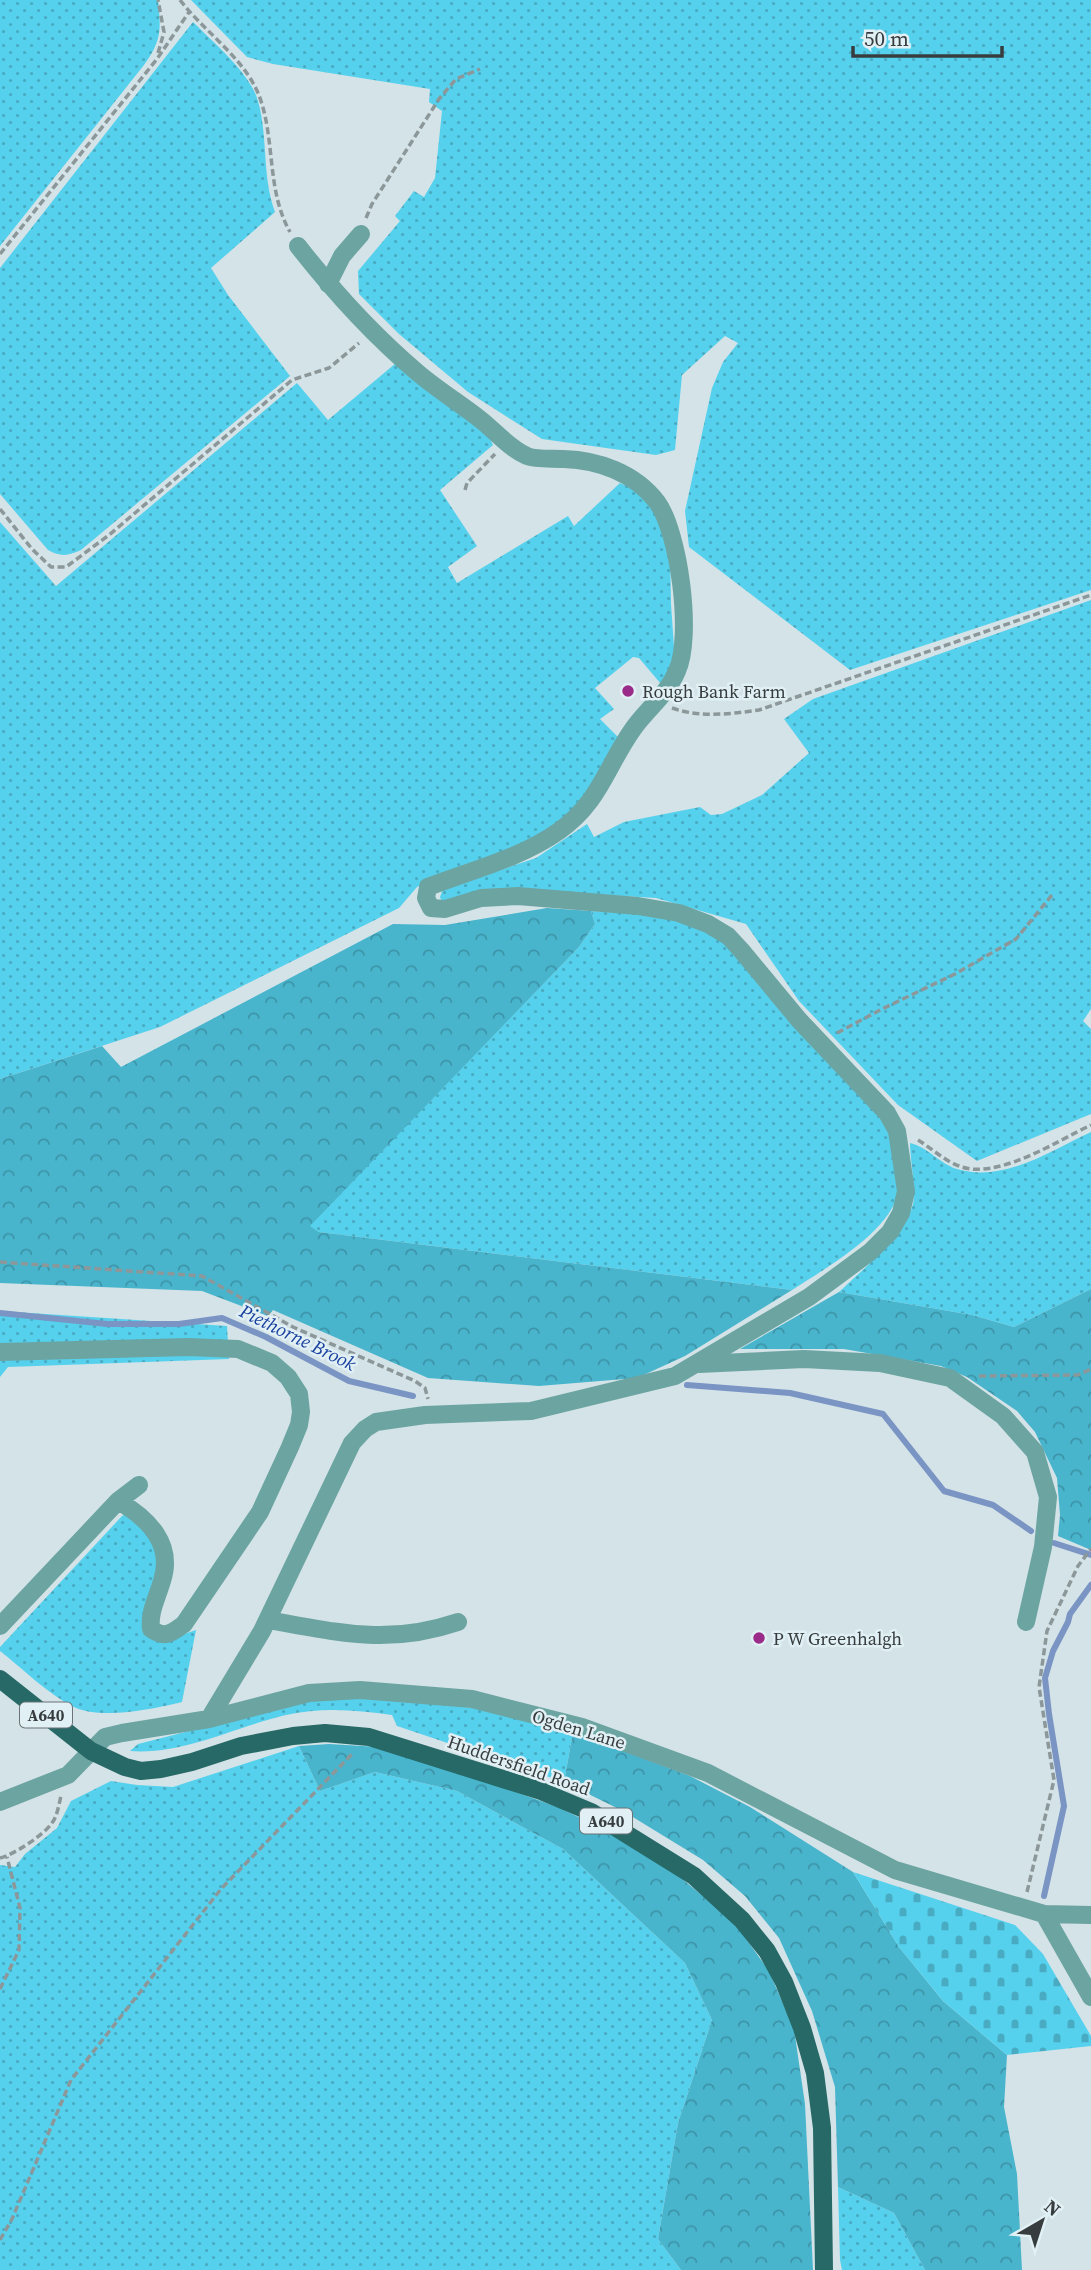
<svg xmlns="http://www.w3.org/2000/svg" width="1091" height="2270" viewBox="0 0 1091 2270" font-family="'Source Serif 4',serif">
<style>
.green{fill:url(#green-dots)}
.forest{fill:url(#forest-crowns)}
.cemetery{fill:url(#cemetery-stones)}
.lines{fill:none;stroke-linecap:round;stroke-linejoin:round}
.stream{stroke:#7a94c4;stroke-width:6}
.path{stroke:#8c979a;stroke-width:3.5;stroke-dasharray:7 3.5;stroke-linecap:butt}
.minor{stroke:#6ca4a1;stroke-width:18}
.major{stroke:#276966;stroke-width:18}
.poi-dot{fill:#9b2b88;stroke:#e1f0f5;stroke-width:2.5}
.labels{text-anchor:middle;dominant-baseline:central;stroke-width:5;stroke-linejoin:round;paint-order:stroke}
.shield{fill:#e1f0f5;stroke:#6a7376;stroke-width:2}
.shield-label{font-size:16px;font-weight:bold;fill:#373d3f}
.poi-label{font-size:18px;fill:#373d3f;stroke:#e1f0f5;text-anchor:start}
.street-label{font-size:18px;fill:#373d3f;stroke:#e1f0f5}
.water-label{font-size:19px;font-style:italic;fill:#173f9d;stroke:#e1f0f5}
</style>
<defs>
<pattern id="green-dots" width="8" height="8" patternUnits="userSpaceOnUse" patternTransform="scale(1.75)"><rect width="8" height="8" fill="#56d1ed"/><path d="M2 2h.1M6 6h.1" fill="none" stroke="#48abc1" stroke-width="1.8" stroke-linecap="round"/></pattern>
<pattern id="forest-crowns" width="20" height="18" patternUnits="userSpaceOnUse" patternTransform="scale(1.75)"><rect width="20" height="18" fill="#48b5cd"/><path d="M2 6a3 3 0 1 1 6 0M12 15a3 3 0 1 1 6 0" fill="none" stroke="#3d94a8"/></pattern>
<pattern id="cemetery-stones" width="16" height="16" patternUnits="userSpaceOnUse" patternTransform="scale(1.75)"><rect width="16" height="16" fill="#56d1ed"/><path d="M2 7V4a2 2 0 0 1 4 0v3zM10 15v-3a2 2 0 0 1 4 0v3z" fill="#48abc1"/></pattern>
</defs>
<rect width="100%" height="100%" fill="#d3e3e7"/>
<!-- green -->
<path class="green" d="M 0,0 L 158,0 C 161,30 162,40 144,65 L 0,246 Z
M 191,0 L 1091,0 L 1091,590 L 850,670 L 689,547 L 685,511 L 712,388 L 723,362 L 738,343 L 725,336 L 682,375 L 675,450 L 656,455 L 542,439 L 468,392 L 399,334 L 359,294 L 358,271 L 400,221 L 395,216 L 414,191 L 424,197 L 435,178 L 442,111 L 429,102 L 430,89 L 273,64 L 247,57 Z
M 193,22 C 213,42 245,69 256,95 C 269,131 261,174 275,212 L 211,268 L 228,295 L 290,376 L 81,550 C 68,556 61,557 48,550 L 0,494 L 0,268 Z
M 396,363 L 488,434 L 493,445 L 440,490 L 477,546 L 448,567 L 457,583 L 568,516 L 574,526 L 620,483 L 640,491 L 665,525 L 670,545 L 671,604 L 675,661 L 661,684 L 639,658 L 633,657 L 595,688 L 614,709 L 600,719 L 620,739 L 587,800 L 564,822 L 527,843 L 446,873 L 417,887 L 399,908 L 160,1027 L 0,1079 L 0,522 L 56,586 L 297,383 L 328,420 Z
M 1091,600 L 1091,1009 L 1083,1021 L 1091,1029 L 1091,1114 L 977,1161 L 898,1105 L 799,1001 L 746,924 L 656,898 L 504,889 L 442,902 L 440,897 L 443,889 L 536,858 L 587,824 L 594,837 L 624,822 L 700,807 L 711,815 L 722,814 L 762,795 L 809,753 L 784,719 L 813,699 Z
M 591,911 L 667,916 L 710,932 L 738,952 L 886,1124 C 892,1145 902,1171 898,1193 C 890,1232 823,1270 792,1290 L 319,1232 L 309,1226 L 579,947 L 595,924 Z
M 1091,1132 L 1091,1289 L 1014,1327 L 972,1315 L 839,1292 C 863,1269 904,1237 913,1204 C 916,1191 910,1158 910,1143 C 928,1147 940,1164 957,1169 C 1004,1183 1050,1151 1091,1132 Z
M 0,1311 L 227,1326 L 229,1359 L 8,1367 L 0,1377 Z
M 127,1513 L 152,1532 L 160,1572 L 146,1622 L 175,1637 L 196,1630 L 182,1702 C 154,1709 100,1720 74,1707 C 49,1695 22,1668 0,1651 L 0,1647 L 122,1516 Z
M 319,1698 C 383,1698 448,1703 511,1714 C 532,1718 553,1726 573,1732 L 564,1782 L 397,1726 L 392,1715 C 356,1710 322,1707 286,1715 C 234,1727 183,1755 130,1751 L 138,1744 Z
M 299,1746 L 320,1791 L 375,1772 L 457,1791 L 563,1849 L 685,1963 L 712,2020 L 678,2123 L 658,2239 L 681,2270 L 0,2270 L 0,1865 L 15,1867 L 25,1854 L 57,1828 L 71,1801 L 111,1781 L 137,1785 L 173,1787 Z
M 838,2187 L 894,2213 L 925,2270 L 842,2270 L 840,2260 Z"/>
<!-- forest -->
<path class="forest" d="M 547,908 L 591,911 L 595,924 L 579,947 L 310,1226 L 319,1232 L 792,1290 L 685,1356 L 637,1378 L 539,1386 L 428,1378 L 273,1310 L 268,1316 L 202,1291 L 0,1283 L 0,1079 L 102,1046 L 121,1067 L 393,924 L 445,925 Z
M 1091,1289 L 1091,1550 L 1058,1536 L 1060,1515 L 1057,1478 L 1035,1432 L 1017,1411 L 967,1377 L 941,1366 L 844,1349 L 740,1349 L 839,1292 L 972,1315 L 1014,1327 Z
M 573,1732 L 690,1776 L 750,1807 L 853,1872 L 899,1947 L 943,2001 L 1007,2055 L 1004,2107 L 1017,2174 L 1022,2270 L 925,2270 L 894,2213 L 838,2187 L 835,2087 L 812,2011 L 779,1938 L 745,1896 L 703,1860 L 623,1811 L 564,1782 Z
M 329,1744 L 379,1747 L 413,1754 L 560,1808 L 621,1838 L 681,1878 L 734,1922 L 769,1971 L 794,2029 L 805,2104 L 813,2270 L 681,2270 L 658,2239 L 678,2123 L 712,2020 L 685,1963 L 563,1849 L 457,1791 L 375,1772 L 320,1791 L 299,1746 Z"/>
<!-- cemetery -->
<path class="cemetery" d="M 853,1872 L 1015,1925 L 1043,1954 L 1091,2036 L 1091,2046 L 1007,2055 L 943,2001 L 899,1947 Z"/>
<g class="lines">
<!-- stream -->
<path class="stream" d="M 0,1313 L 107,1324 L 179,1324 L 222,1318 L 266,1337 L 349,1381 L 413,1396
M 687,1385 L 790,1393 L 883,1414 L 944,1491 L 993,1505 L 1031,1531
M 1054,1543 L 1091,1555
M 1044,1896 L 1064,1806 L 1049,1714 L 1045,1678 L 1053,1651 L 1068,1622 L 1070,1614 L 1091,1585"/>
<!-- path -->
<path class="path" d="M 180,0 C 205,33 248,60 261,101 C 275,144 267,191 290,232
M 158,53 L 164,32 L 158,0
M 366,218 L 372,204 L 439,99 L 456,79 L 480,69
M 0,254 L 157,59 L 189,12
M 465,490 L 467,483 L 495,454
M 0,509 L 32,549 L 51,567 L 66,567 L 109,535 L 292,380 L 329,368 L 359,343
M 672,708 C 701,718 730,714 759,710 L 1091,595
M 837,1033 L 882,1009 L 955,974 L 1016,939 L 1052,895
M 918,1140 C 931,1148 945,1161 959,1166 C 996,1181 1057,1141 1091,1125
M 0,1262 L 202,1276 L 293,1327 L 415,1381 L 425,1388 L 428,1399
M 979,1376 L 1078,1375 L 1091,1369
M 0,1858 C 13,1855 44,1835 52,1823 C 57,1817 59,1804 61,1796
M 1027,1892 L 1054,1780 L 1039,1687 L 1047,1631 L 1078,1566 L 1091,1549
M 0,1989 L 19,1950 L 20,1908 L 7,1857
M 0,2240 L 12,2219 L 71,2080 L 221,1889 L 353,1753"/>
<!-- minor -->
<path class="minor" d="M 328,284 L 342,256 L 361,234
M 0,1352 L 188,1347 L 238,1349 L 272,1363 L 288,1377 L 299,1394 L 301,1412 L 299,1425 L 290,1447 L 260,1512 L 184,1624 C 172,1633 165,1639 151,1629 C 149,1612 157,1598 162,1581 C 174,1544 148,1518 118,1501
M 699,1364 L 804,1359 L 880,1363 L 950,1378 L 1003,1416 L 1035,1452 L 1048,1497 L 1043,1547 L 1026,1622
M 267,1620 C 338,1632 387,1646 458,1622
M 0,1626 L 118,1501 L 139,1485
M 209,1719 L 262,1631 L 352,1443 L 365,1429 L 376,1422 L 425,1415 L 531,1411 L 675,1376 L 809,1297 L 870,1252 L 890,1232 L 901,1213 L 906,1191 L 897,1131 L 887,1113 L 799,1020 L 741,950 L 728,936 L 708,924 L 679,913 L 638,906 L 518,896 L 481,898 L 445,909 L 431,908 L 426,898 L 428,887 C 472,870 521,858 559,831 C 600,802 606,767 633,729 C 647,709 667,695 677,671 C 693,636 679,532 657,502 C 635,473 598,460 564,459 C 553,458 537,460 527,456 C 509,448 496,432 481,420 C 461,404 438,390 418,373 C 373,335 334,292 298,246
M 0,1802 L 68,1775 L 105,1737 L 122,1733 L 209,1719 L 309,1693 L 360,1690 L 472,1699 L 582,1727 L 708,1773 L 895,1870 L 1044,1914 L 1091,1915
M 1044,1914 L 1091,1997"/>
<!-- major -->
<path class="major" d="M 0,1679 L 91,1751 L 125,1767 L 141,1771 L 161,1769 L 192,1762 L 241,1746 L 293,1736 L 325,1733 L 369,1737 L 541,1791 L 591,1812 L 694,1876 L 742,1920 L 767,1951 L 784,1982 L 802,2028 L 815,2073 L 822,2128 L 824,2270"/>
</g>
<!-- markers -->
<g class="poi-dot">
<circle cx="628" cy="691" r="7"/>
<circle cx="759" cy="1638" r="7"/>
</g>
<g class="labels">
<!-- shield labels -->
<g class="shield">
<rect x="20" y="1702.5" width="52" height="25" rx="5"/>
<rect x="580" y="1808.5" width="52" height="25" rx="5"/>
</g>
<g class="shield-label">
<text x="46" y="1715">A640</text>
<text x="606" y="1821">A640</text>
</g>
<!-- poi labels -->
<g class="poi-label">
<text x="642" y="691">Rough Bank Farm</text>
<text x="773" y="1638">P W Greenhalgh</text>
</g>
<!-- street labels -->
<g class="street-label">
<text transform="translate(579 1729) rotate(17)">Ogden Lane</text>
<text transform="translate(519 1765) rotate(19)">Huddersfield Road</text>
</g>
<!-- water labels -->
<g class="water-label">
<text transform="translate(298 1337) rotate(26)">Piethorne Brook</text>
</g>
</g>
<!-- north arrow -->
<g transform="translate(1042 2221) rotate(39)" stroke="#e1f0f5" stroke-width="5" paint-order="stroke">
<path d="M0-5L12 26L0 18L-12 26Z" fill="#373d3f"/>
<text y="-10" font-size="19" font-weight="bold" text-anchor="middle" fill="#373d3f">N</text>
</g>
<!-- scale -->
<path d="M853 46v10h149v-10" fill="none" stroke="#373d3f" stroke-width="3.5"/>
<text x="864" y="46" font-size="21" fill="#373d3f" stroke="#e1f0f5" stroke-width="5" paint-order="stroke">50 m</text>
</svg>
